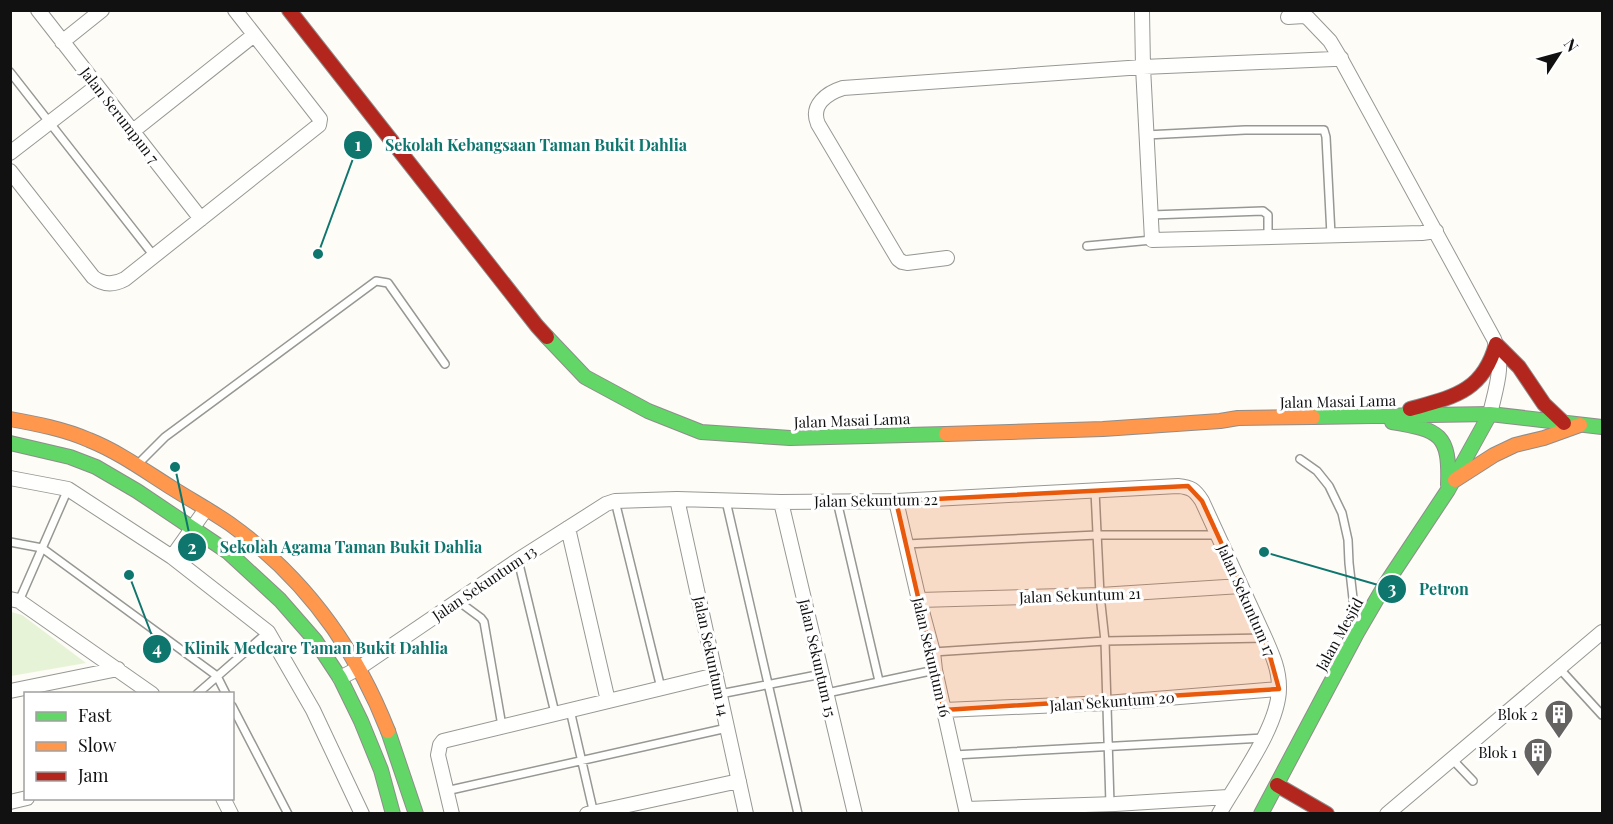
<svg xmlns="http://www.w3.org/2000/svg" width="1613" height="824" viewBox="0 0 1613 824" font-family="'Playfair Display',serif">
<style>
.green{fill:#e7f3d7}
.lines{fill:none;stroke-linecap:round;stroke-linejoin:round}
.lane-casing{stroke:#979795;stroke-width:10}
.street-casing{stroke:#979795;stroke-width:16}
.fast-casing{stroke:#8e8d8b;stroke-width:16}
.slow-casing{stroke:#8e8d8b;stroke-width:16}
.jam-casing{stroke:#8e8d8b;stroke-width:16}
.lane{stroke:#fffffe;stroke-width:7}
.street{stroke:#fffffe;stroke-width:14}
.fast{stroke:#63d668;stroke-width:14}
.slow{stroke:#ff974d;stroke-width:14}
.jam{stroke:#b3261e;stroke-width:14}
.marked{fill:#e8590c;fill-opacity:0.2;stroke:#e8590c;stroke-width:4.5;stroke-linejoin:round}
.labels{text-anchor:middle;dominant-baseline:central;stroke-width:6;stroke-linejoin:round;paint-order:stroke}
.street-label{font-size:15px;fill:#111;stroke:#fff}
.poi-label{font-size:15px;fill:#111;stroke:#fff;text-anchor:end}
.leader{fill:none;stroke:#0f766e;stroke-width:2}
.callout-dot{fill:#0f766e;stroke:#fff;stroke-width:2}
.mark-label{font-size:18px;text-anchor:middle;font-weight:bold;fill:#fff}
.callout-label{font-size:16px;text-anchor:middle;font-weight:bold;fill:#0f766e;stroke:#fff;stroke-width:6;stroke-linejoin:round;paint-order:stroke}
</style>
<rect width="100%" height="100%" fill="#fdfcf7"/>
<!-- green -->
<path class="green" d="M 11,612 L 22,615 L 86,663 L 11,676 Z"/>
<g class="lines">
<!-- lane casing -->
<g class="lane-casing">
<path id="lane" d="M 10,72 L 154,256
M 1146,135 L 1245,130 L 1324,130 L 1326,137 L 1331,235
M 1151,215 L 1263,211 L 1268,215 L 1268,237
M 1087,246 L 1152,240
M 1300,459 L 1317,471 L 1329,486 L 1342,513 L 1348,540 L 1349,563 L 1356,625
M 138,464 L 165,437 L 376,281 L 388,283 L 445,364
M 1095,491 L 1100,595 L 1105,641 L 1110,804
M 615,501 L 661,688
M 726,501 L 798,814
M 837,501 L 879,681
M 10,542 L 42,548 L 217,676 L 226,694
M 906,544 L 1097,535 L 1218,535
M 518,560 L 555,713
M 19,601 L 68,489
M 458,601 L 481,618 L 484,622 L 502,726
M 933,652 L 1105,641 L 1265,638
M 1559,668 L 1602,715
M 827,693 L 935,670
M 197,694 L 268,632
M 720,694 L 822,674
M 232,706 L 288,814
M 570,710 L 594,814
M 954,755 L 1264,738
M 1452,759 L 1473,781
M 446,791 L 727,728"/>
</g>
<!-- street casing -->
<g class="street-casing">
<path id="street" d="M 38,10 L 201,219
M 1142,12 L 1143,67 L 1152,240 L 1422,233 L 1436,231
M 1288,17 L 1304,16 L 1308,18 L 1330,41 L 1342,61 L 1494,339 C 1505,365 1496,387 1490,414
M 62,42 L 102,10
M 133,131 L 254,35
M 10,153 L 97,86
M 10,171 L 93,277 C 103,285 114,285 125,279 L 319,125 L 320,119 L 235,10
M 947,258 L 907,263 L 902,262 L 898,259 L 818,124 C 810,105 827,93 843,88 L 1143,67 L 1334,59 L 1341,58
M 10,478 L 68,489 L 172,557 L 268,632 L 313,710 L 362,814
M 677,499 L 746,814
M 896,501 L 919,600 L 933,652 L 935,670 L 967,814
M 781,502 L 855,814
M 568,528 L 608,701
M 172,557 L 206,509
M 10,599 L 19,601 L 152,694
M 919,600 L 1100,595 L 1241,586
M 340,678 L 359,668 L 518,560 L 606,504 L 615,501 L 677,499 L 781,502 L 896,501 L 1178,486 C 1191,487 1195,490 1202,501 L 1265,638 C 1272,654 1279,669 1279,687 C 1280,725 1238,780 1219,814
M 10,691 L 118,669
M 944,710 L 1106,703 L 1279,689
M 223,798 L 231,814
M 10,802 L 27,798
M 966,809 L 1115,804 L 1228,797
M 452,814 L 438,755 L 440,745 L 443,741 L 716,675
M 587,814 L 739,781
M 1387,814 L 1602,632"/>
</g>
<!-- fast casing -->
<g class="fast-casing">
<path id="fast" d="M 547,337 L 585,377 L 648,411 L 701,432 L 790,438 L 946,434
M 1313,417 L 1490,414 L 1602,427
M 1392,422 C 1440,430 1450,434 1448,485
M 10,443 L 70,457 L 96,467 L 137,491 L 228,552 L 280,600 L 315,640 L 340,678 L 361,721 L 381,770 L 393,814
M 388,731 L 416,814
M 1261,814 L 1357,633 L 1385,585 L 1448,490 L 1490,414"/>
</g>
<!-- slow casing -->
<g class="slow-casing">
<path id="slow" d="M 10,419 C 37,424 64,429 89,440 C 119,452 145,471 172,488 C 191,500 211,511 230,524 C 304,577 355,647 388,731
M 946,434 L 1103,429 L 1220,421 L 1238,418 L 1313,417
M 1455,480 L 1494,455 L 1515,445 L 1544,438 L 1580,425"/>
</g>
<!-- jam casing -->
<g class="jam-casing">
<path id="jam" d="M 289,10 L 537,326 L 547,337
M 1410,409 C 1453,397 1483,392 1496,344 L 1519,367 L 1544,404 L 1564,423
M 1277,785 L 1327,814"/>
</g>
<!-- lane -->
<use href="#lane" class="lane"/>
<!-- street -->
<use href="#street" class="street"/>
<!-- fast -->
<use href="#fast" class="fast"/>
<!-- slow -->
<use href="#slow" class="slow"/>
<!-- jam -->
<use href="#jam" class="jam"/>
</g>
<!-- marked area -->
<path class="marked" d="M 1188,486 L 1202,501 L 1265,638 L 1279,689 L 944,710 L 896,501 Z"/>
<!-- icons -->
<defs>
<g id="building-pin" transform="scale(1.5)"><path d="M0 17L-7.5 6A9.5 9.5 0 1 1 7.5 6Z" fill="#646362" stroke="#fff"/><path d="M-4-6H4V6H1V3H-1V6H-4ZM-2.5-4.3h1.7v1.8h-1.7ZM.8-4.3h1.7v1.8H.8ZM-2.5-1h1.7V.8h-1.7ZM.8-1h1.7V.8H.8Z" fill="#fff"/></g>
</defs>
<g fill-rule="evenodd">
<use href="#building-pin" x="1559" y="714"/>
<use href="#building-pin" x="1538" y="752"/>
</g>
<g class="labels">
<!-- street labels -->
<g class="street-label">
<text transform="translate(120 115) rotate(52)">Jalan Serumpun 7</text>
<text transform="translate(1338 401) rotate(-1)">Jalan Masai Lama</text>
<text transform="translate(852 420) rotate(-2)">Jalan Masai Lama</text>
<text transform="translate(876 500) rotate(-1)">Jalan Sekuntum 22</text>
<text transform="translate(484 583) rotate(-34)">Jalan Sekuntum 13</text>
<text transform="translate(1080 595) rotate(-2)">Jalan Sekuntum 21</text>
<text transform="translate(1247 600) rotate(66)">Jalan Sekuntum 17</text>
<text transform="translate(1339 634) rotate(-61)">Jalan Mesjid</text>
<text transform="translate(712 656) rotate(78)">Jalan Sekuntum 14</text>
<text transform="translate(932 657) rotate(77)">Jalan Sekuntum 16</text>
<text transform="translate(818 658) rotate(77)">Jalan Sekuntum 15</text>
<text transform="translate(1112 701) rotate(-4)">Jalan Sekuntum 20</text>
</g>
<!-- poi labels -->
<g class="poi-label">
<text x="1538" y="714">Blok 2</text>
<text x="1517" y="752">Blok 1</text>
</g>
</g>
<!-- callouts -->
<path class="leader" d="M318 254L358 145M175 467L192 547M1264 552L1392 589M129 575L157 649"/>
<g class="callout-dot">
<circle cx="318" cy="254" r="6"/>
<circle cx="175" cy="467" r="6"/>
<circle cx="1264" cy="552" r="6"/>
<circle cx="129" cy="575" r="6"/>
<circle cx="358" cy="145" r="15"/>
<circle cx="192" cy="547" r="15"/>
<circle cx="1392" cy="589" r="15"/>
<circle cx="157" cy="649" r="15"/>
</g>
<g class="mark-label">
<text x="358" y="151">1</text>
<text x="192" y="554">2</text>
<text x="1392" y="595">3</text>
<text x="157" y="655">4</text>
</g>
<g class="callout-label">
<text x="536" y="151">Sekolah Kebangsaan Taman Bukit Dahlia</text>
<text x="351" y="553">Sekolah Agama Taman Bukit Dahlia</text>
<text x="1444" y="595">Petron</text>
<text x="316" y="654">Klinik Medcare Taman Bukit Dahlia</text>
</g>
<!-- border -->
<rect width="1613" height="824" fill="none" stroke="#111111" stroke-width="24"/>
<!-- legend -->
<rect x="24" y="692" width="210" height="108" fill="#ffffff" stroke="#a0a0a0" stroke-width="1.5"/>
<rect x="36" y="712" width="30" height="9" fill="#63d668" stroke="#a0a0a0" stroke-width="1.5"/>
<text x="78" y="722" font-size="18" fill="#111111">Fast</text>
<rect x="36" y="742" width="30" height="9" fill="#ff974d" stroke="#a0a0a0" stroke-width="1.5"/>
<text x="78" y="752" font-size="18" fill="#111111">Slow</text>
<rect x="36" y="772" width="30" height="9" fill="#b3261e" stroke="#a0a0a0" stroke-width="1.5"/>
<text x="78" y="782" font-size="18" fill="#111111">Jam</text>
<!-- north arrow -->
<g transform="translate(1559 54) rotate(54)" stroke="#ffffff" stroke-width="4.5" paint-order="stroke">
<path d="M0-4.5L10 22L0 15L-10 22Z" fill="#111111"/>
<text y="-9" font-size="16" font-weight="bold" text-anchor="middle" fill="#111111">N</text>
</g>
</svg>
